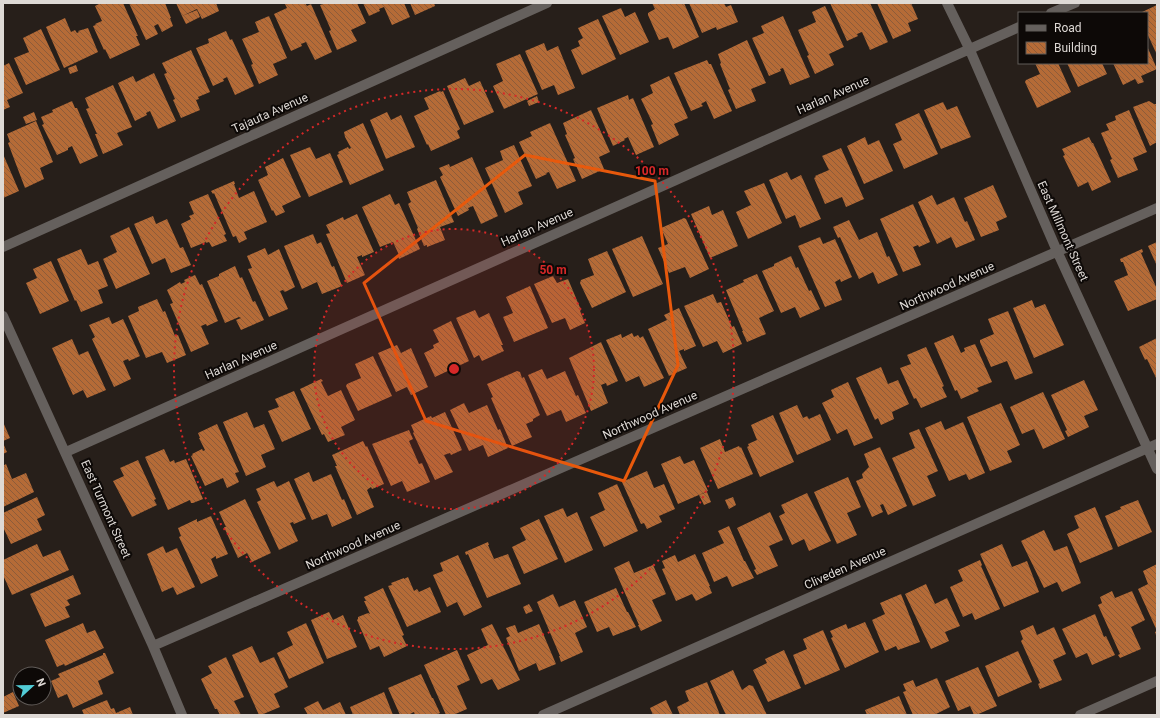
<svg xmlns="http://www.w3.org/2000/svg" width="1160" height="718" viewBox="0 0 1160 718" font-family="Roboto,sans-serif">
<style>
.building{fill:url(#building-back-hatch)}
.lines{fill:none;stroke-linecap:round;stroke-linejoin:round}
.minor{stroke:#65605d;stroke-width:10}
.marked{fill:none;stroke:#e8590c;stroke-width:3;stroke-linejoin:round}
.ring{fill:none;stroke:#d62828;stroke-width:2;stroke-dasharray:2 4}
.labels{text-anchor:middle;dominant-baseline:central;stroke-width:4;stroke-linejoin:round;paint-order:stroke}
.street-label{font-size:12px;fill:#ded9d5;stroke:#0d0907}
.centre{fill:#d62828;stroke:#0d0907;stroke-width:2}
.ring-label{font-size:12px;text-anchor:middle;font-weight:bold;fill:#d62828;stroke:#0d0907;stroke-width:4;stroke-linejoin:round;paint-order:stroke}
</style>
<defs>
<pattern id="building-back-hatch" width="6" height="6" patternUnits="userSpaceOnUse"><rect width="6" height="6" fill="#b56b37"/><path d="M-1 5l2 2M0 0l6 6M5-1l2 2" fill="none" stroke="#8d5c3a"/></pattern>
</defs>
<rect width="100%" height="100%" fill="#271f1a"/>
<!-- building -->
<path class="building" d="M 101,3 L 123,3 L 138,36 L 136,36 L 140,45 L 110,59 L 105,49 L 104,50 L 93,26 L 96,25 L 95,24 L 102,21 L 95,6 Z
M 129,3 L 165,3 L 171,18 L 170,18 L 173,26 L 162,32 L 158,24 L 154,26 L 158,34 L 146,40 Z
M 176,3 L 216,3 L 219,11 L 202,19 L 197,9 L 182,16 Z
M 288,3 L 305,3 L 307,6 L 311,4 L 332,52 L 315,60 L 306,42 L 301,44 L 302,46 L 291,51 L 274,14 L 287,8 L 285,4 Z
M 322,3 L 357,3 L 366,23 L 351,30 L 357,41 L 337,50 L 329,31 L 331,30 L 320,5 L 323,4 Z
M 363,3 L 404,3 L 410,17 L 392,25 L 384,7 L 379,9 L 380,11 L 369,16 Z
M 410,3 L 434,3 L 435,6 L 415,15 Z
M 652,3 L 684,3 L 699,37 L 673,49 L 668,37 L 659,40 L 648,15 L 648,13 L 655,9 Z
M 689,3 L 724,3 L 726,7 L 731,5 L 738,22 L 717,30 L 716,27 L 702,33 Z
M 830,3 L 870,3 L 888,42 L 870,50 L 862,32 L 857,34 L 858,36 L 847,41 Z
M 877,3 L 911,3 L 918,19 L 908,23 L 911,31 L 893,39 Z
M 1157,5 L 1157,55 L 1147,33 L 1147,13 L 1140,13 Z
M 825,6 L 844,47 L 829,54 L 834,65 L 815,74 L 807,56 L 809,55 L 798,30 L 816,22 L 812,12 Z
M 621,8 L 625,17 L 635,12 L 649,42 L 620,55 L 602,16 Z
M 197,10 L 200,17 L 186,24 L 182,16 Z
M 269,16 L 287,58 L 273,64 L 278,75 L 259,84 L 251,65 L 253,64 L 242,39 L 259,32 L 255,22 Z
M 783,16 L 810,77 L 790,85 L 783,68 L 780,69 L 781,71 L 769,76 L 752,38 L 764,33 L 761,26 Z
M 65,18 L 71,32 L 75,30 L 77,33 L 79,32 L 78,31 L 88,28 L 98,52 L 64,68 L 46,27 Z
M 598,19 L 616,59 L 582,75 L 571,50 L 580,46 L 578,41 L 583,38 L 578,28 Z
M 41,29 L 60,70 L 26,85 L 14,58 L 29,52 L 23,38 Z
M 226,31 L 230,40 L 232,39 L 254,86 L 235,95 L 227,77 L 223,79 L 224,81 L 213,86 L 196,48 L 209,43 L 208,39 Z
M 747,40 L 766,83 L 751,89 L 756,101 L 736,109 L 728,90 L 730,89 L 720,64 L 721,63 L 718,54 Z
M 544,43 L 547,51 L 558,46 L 575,88 L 558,95 L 554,85 L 542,90 L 525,51 Z
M 1147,46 L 1157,69 L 1141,76 L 1144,82 L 1138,84 L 1135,79 L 1123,85 L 1113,63 L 1147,63 Z
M 191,50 L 210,92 L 198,97 L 199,99 L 196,100 L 200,110 L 181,118 L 173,100 L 175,99 L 164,74 L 167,73 L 162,63 Z
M 520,54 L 538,94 L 504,109 L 493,86 L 503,81 L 496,64 Z
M 707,60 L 709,64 L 711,64 L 732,111 L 714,119 L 706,101 L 701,104 L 703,106 L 691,111 L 674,73 Z
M 9,63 L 23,93 L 7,100 L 10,107 L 3,110 L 3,66 Z
M 1035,63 L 1058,63 L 1071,92 L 1037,108 L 1025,82 L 1026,80 L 1040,74 Z
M 1067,63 L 1102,63 L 1107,74 L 1078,87 Z
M 76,65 L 78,71 L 70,74 L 68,68 Z
M 154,73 L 176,121 L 158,129 L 150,111 L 146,113 L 147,115 L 135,121 L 118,83 L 133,76 L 136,82 Z
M 669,76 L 688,118 L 674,124 L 679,135 L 659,145 L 651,125 L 653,124 L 641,99 L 653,93 L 650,85 Z
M 465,78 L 469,86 L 480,81 L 494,112 L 464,125 L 447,86 Z
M 113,85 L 132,127 L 117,133 L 123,145 L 103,154 L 95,134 L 97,134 L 86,109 L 89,108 L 85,98 Z
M 440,91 L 441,92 L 443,91 L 460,129 L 457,131 L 460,138 L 431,151 L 428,144 L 427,145 L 414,116 L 429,109 L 424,98 Z
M 628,95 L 629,100 L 633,98 L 654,147 L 636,155 L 628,137 L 624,139 L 625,140 L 613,146 L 597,108 Z
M 537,96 L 539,102 L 529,106 L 527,101 Z
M 72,101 L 75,108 L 77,108 L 98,156 L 80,164 L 72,146 L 68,148 L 68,150 L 57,155 L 42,125 L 44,124 L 41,117 L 53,112 L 52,110 Z
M 1149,101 L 1154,104 L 1157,104 L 1157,142 L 1150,146 L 1133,107 Z
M 943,102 L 947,110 L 957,106 L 971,137 L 941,149 L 924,110 Z
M 591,110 L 610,152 L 599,157 L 604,169 L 582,179 L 573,159 L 575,158 L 565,135 L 567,134 L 563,123 Z
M 1129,110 L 1147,152 L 1133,158 L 1138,170 L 1118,178 L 1110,160 L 1112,159 L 1101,133 L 1109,130 L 1106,124 L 1116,120 L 1115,116 Z
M 34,112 L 37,120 L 26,124 L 23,117 Z
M 387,112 L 391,120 L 401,115 L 415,147 L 386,159 L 370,120 Z
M 919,113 L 938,154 L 904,169 L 893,144 L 902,140 L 895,124 Z
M 36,121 L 53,162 L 40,168 L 44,179 L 25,188 L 8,143 L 10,142 L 7,134 Z
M 363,123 L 384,170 L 350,185 L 337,155 L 339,154 L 338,152 L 348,147 L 349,149 L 351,148 L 345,137 L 344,132 Z
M 550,123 L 576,181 L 557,189 L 549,172 L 546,173 L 547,174 L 536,179 L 519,142 L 532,136 L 530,132 Z
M 865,137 L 868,145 L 879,140 L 893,171 L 864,184 L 847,146 Z
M 1089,137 L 1092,143 L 1093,143 L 1111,182 L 1092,191 L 1088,182 L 1078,187 L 1063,156 L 1065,155 L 1062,149 Z
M 514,145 L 532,186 L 518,192 L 523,204 L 505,213 L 485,168 L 503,160 L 500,151 Z
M 310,147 L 316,159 L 330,153 L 343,182 L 309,197 L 290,155 Z
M 841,148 L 864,199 L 846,207 L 842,197 L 825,204 L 814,178 L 816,177 L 815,176 L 829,170 L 822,156 Z
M 3,154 L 19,191 L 3,198 Z
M 472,157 L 498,216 L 481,224 L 473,206 L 468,208 L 469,210 L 458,216 L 440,177 L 443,175 L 439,168 L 449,164 L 450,167 Z
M 283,158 L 301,197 L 282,206 L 285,212 L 276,216 L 273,210 L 272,211 L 258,180 L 268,175 L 265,167 Z
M 787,172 L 791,180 L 801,175 L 821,219 L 800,228 L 795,215 L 786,219 L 769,180 Z
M 436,180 L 454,222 L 440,227 L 445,240 L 427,247 L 427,245 L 424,246 L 417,229 L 418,228 L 408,204 L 411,202 L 407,192 Z
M 234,181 L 235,184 L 234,184 L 239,198 L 254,191 L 267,222 L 244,232 L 247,239 L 239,243 L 236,236 L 233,237 L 214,193 L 213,194 L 211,191 Z
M 764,183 L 782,223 L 748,239 L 736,212 L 751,205 L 744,191 Z
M 993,185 L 1007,217 L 996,222 L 999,230 L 981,237 L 964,198 Z
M 208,194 L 226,234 L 224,235 L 227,241 L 212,247 L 209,242 L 206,243 L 206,242 L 191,248 L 181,224 L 191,219 L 189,216 L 194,214 L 189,202 Z
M 390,194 L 395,205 L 399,203 L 420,249 L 399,259 L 398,256 L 399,255 L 393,242 L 380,247 L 362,207 Z
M 932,195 L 937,205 L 954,197 L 965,222 L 967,221 L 975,240 L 956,248 L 951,237 L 937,244 L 918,202 Z
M 913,204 L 930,242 L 919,247 L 918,245 L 913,247 L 921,265 L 903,272 L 880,219 Z
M 709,206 L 712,215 L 723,210 L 738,246 L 710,258 L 691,214 Z
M 357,214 L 374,252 L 362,257 L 362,255 L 357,257 L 365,275 L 347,283 L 326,234 L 330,233 L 326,225 L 343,217 L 344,220 Z
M 153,216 L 156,224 L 167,219 L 180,248 L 183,247 L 191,265 L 171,273 L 165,258 L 152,264 L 134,224 Z
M 684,218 L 686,219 L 709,269 L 690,278 L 685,267 L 669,273 L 658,248 L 668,244 L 661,228 Z
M 849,220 L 859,240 L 877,232 L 887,257 L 889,256 L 898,275 L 878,284 L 873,272 L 859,279 L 840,237 L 838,238 L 833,227 Z
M 129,227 L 150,274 L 116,289 L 103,259 L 117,252 L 110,236 Z
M 313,234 L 317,244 L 321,242 L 332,267 L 334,266 L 342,286 L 322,294 L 317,282 L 302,289 L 284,246 Z
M 642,236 L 663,284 L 633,297 L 612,249 Z
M 820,237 L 823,244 L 835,239 L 852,277 L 841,282 L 840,279 L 835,282 L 842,300 L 825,307 L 798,246 Z
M 1157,242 L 1157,266 L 1148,246 Z
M 265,248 L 268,255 L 279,249 L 295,287 L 285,292 L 283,290 L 280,291 L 288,309 L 269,317 L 248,269 L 252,268 L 247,256 Z
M 81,249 L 88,265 L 98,261 L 108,286 L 98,290 L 103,303 L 81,312 L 76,300 L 75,301 L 57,259 Z
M 1142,249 L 1143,252 L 1141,253 L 1157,289 L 1157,299 L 1128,311 L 1114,281 L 1128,275 L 1123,262 L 1121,262 L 1120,259 Z
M 607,251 L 626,292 L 592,308 L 580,283 L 581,280 L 594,275 L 588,259 Z
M 791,256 L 796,268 L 798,267 L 809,291 L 811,290 L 820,309 L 800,318 L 795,307 L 781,313 L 762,271 L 774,266 L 774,264 Z
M 51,261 L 69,301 L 40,314 L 26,283 L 37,278 L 33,269 Z
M 235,266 L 240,278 L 242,277 L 253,302 L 255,301 L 264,320 L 241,330 L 236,320 L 241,318 L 239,317 L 225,323 L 207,281 L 219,276 L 219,274 Z
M 757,274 L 774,311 L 759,318 L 766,334 L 747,342 L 742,331 L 743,331 L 726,290 L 744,282 L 743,280 Z
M 195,275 L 200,285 L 202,284 L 218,321 L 207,326 L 206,324 L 201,326 L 209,344 L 191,352 L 170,304 L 173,303 L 167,290 L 180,282 L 181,284 L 185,282 L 184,280 Z
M 553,276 L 557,283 L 568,279 L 581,310 L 580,311 L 585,323 L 570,330 L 565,318 L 552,323 L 534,284 Z
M 530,286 L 548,328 L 514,342 L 503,317 L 513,313 L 506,297 Z
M 713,294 L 717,303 L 721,302 L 732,327 L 734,326 L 742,344 L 723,353 L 717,341 L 703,347 L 684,306 Z
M 157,299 L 163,312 L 165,311 L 175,336 L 178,335 L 186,355 L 167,363 L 162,352 L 146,358 L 128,316 L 139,311 L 138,307 Z
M 1032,300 L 1035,308 L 1045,304 L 1064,345 L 1034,358 L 1013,308 Z
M 679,308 L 696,346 L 684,351 L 684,349 L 679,351 L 687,368 L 669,376 L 648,329 L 667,320 L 664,315 Z
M 475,310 L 479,318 L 489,313 L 503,345 L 501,345 L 504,351 L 482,361 L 479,355 L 474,358 L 456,318 Z
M 1008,311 L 1033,373 L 1015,380 L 1007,361 L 991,367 L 980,342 L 980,340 L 994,334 L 988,319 Z
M 109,317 L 112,324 L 123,319 L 140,356 L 129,361 L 128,359 L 123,361 L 131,379 L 114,387 L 92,339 L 95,337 L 89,325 Z
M 451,321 L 469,361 L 435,377 L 424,353 L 434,348 L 433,345 L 439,342 L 433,330 Z
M 632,333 L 634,337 L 638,335 L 640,338 L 643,336 L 664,378 L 644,387 L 639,376 L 626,382 L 606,340 L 621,334 L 622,338 Z
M 953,335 L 961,353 L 965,351 L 964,348 L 975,344 L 992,382 L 977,388 L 979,391 L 961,399 L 957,390 L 955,391 L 934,343 Z
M 1157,338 L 1157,380 L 1147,359 L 1145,360 L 1139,347 Z
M 72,339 L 79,355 L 88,351 L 106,390 L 87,398 L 83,390 L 73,395 L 52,348 Z
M 601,342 L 618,381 L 607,386 L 606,383 L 601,385 L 608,403 L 591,411 L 569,358 Z
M 397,345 L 401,353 L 411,348 L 428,387 L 411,395 L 407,387 L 396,392 L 378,353 Z
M 926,347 L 944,386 L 942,387 L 947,397 L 921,408 L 916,398 L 914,399 L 900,368 L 911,364 L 907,355 Z
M 373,356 L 392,396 L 358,411 L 346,386 L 347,384 L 361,378 L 355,364 Z
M 881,367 L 888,384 L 898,380 L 909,404 L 892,412 L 894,419 L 881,425 L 878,418 L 875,420 L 856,378 Z
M 542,369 L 547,379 L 565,371 L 576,396 L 578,395 L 586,413 L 566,422 L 561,410 L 547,416 L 528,375 Z
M 517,371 L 520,372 L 522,378 L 524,377 L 540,415 L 533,419 L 533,421 L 526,424 L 532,437 L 512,446 L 491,398 L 493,397 L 487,384 Z
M 321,379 L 323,381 L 321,382 L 328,396 L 341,390 L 355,420 L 341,427 L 345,435 L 328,442 L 324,434 L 322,435 L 300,389 Z
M 1084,380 L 1098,410 L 1084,416 L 1089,427 L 1068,437 L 1065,431 L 1067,430 L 1051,395 Z
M 848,382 L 873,438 L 854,446 L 847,429 L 837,434 L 822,403 L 834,397 L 831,390 Z
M 294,391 L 311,429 L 282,442 L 268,411 L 279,407 L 275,399 Z
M 1043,392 L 1065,439 L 1043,449 L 1034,429 L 1022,434 L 1010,407 Z
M 464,403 L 469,413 L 487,405 L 498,430 L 500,429 L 508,448 L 488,457 L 483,445 L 469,451 L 450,410 Z
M 1001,403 L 1020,445 L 1007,451 L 1012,462 L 990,471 L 967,417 Z
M 797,405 L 803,418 L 807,416 L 809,419 L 820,414 L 831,440 L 797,455 L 779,413 Z
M 247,412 L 254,428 L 264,424 L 275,449 L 261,455 L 266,467 L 246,476 L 223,422 Z
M 445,412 L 462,450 L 451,455 L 450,453 L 444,455 L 453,472 L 435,480 L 413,433 L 414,432 L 411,425 L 431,416 L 432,418 Z
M 773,415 L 794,462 L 760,477 L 747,447 L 749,446 L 748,444 L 757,440 L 751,425 Z
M 941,421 L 945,430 L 963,422 L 985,473 L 969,480 L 966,474 L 949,481 L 925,428 Z
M 3,422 L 10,438 L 3,441 Z
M 217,424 L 239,472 L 235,473 L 239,482 L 227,488 L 223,478 L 205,486 L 191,456 L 193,455 L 192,454 L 202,449 L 203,451 L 205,450 L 199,438 L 200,438 L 198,433 Z
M 919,429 L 938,471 L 927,476 L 936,496 L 913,506 L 892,458 L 915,448 L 909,433 Z
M 409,430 L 413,439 L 409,441 L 419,464 L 422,463 L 430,482 L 407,492 L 402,481 L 391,486 L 372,444 Z
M 720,439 L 725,452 L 739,446 L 740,448 L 741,447 L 753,474 L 718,489 L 700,448 Z
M 363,441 L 366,447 L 367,446 L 384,484 L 372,489 L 371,487 L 367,490 L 374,507 L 357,515 L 335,466 L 337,466 L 332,455 Z
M 3,443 L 7,452 L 3,454 Z
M 880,447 L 907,506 L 888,515 L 883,504 L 880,505 L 883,512 L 872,517 L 856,481 L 863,478 L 862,474 L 869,467 L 864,454 Z
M 164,449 L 170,462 L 174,460 L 175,463 L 186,459 L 203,499 L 193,503 L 191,503 L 190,500 L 168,510 L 145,457 Z
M 680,456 L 684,464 L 694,460 L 708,491 L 678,504 L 661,464 Z
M 138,460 L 156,499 L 154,500 L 157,505 L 132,517 L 113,481 L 124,476 L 120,468 Z
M 6,464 L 12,479 L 26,473 L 34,492 L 3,507 L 3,466 Z
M 647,471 L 654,488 L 664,484 L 675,509 L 659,516 L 662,522 L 647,529 L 644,523 L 641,524 L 622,482 Z
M 309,472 L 313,482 L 331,474 L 342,500 L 344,499 L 352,518 L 332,527 L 327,514 L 312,520 L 294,479 Z
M 848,477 L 861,507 L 847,513 L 857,535 L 837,544 L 814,492 Z
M 274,481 L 277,487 L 289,481 L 306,519 L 294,524 L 293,522 L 290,523 L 298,541 L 279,550 L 257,502 L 261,500 L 256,489 Z
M 617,484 L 638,531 L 604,547 L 590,517 L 605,510 L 598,493 Z
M 707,492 L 711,502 L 704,505 L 699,495 Z
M 807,493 L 831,541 L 809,551 L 804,539 L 792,545 L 779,516 L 785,513 L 781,505 Z
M 37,497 L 45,515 L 37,519 L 42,530 L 11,544 L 3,527 L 3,513 Z
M 733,497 L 736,505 L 729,509 L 725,500 Z
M 245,499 L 271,553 L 252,562 L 247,553 L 238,558 L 224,527 L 226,527 L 219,512 Z
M 1138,500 L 1152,532 L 1118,547 L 1105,516 L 1121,509 L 1120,507 Z
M 1095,507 L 1113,549 L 1080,563 L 1067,534 L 1079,528 L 1074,516 Z
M 563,508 L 567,517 L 577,512 L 593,550 L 565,563 L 544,516 Z
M 770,512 L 783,540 L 769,546 L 778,566 L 757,575 L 754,570 L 756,569 L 737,528 Z
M 211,516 L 228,554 L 216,559 L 216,556 L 211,559 L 218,576 L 201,584 L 179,537 L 181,536 L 178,528 L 197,519 L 197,522 Z
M 539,519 L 558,559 L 524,574 L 512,547 L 526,540 L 520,528 Z
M 729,526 L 744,561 L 745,561 L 754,578 L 732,587 L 727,576 L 714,582 L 702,553 L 724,543 L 718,531 Z
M 1044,530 L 1054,551 L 1067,546 L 1081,583 L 1062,592 L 1057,582 L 1044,588 L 1021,541 Z
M 488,542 L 489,545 L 488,545 L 494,559 L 508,554 L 521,584 L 487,598 L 468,554 L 466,555 L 465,552 Z
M 37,544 L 43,557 L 60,550 L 69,570 L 12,595 L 3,575 L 3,560 Z
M 1002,544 L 1012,567 L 1027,561 L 1039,592 L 1004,607 L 980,554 Z
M 163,546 L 166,553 L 177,548 L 195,587 L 177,595 L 173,587 L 162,592 L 147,554 Z
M 695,554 L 710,586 L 709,586 L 712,593 L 696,601 L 692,594 L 676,601 L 662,569 L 665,568 L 662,561 L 675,555 L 678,562 Z
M 458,555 L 482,607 L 464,616 L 457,602 L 447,607 L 433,575 L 443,571 L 440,563 Z
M 980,560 L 982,565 L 981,566 L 1000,609 L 975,620 L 972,613 L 963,617 L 950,587 L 963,581 L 958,570 Z
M 629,561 L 634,573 L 653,565 L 666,594 L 652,600 L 662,621 L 641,631 L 638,625 L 639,625 L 614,568 Z
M 1157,564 L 1157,638 L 1155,632 L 1157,631 L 1138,589 L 1148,584 L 1143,571 Z
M 73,575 L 81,594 L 67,600 L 70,605 L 65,607 L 70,617 L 45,627 L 30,594 Z
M 408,577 L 414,591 L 417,589 L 419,592 L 430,587 L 441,612 L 407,627 L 388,586 L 392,585 L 391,583 L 404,578 L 404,579 Z
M 926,584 L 935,604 L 947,598 L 960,626 L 945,632 L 949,641 L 931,649 L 905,594 Z
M 383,588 L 404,635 L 402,636 L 407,646 L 384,657 L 379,646 L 370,650 L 357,620 L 358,619 L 358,617 L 368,613 L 370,614 L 364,601 L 366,601 L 364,597 Z
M 616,588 L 627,612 L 628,612 L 636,627 L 613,636 L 609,627 L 597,632 L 584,602 Z
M 1112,591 L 1115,598 L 1132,591 L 1145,620 L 1131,627 L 1141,649 L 1120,658 L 1118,655 L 1120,654 L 1098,605 L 1102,603 L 1100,597 Z
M 553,594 L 559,607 L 575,600 L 587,627 L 575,633 L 583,652 L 561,662 L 559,656 L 560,656 L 537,602 Z
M 901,594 L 920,642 L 898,650 L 896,646 L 885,651 L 872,620 L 885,614 L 880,603 Z
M 529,604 L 533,611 L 526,614 L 523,607 Z
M 329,612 L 333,620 L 343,615 L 357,647 L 327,659 L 311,620 Z
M 1095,614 L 1104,637 L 1106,636 L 1115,655 L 1092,665 L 1087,653 L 1076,658 L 1062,629 Z
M 865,622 L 879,652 L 845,668 L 831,638 L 833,637 L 830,631 L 846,624 L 848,629 Z
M 83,623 L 87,633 L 95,630 L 104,648 L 65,666 L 64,664 L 57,667 L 45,640 Z
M 306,623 L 324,663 L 289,679 L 277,653 L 293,645 L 287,632 Z
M 492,624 L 520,680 L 498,690 L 492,679 L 481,684 L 467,655 L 488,645 L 481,629 Z
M 539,624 L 556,664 L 539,671 L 536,663 L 519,671 L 506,638 L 510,636 L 506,628 L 515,625 L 518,633 Z
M 1033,625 L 1037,635 L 1054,627 L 1066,654 L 1053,660 L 1062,680 L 1040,689 L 1038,684 L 1040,683 L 1021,641 L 1023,639 L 1020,631 Z
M 823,630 L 840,670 L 805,685 L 793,655 L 807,649 L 803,639 Z
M 252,646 L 260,663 L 274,657 L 288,687 L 274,694 L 280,707 L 261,715 L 259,715 L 232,655 Z
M 457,650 L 470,680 L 457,686 L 467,709 L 453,715 L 446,715 L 424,665 Z
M 784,650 L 801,688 L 768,702 L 753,670 L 767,663 L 765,659 Z
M 1018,651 L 1032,682 L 998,697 L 985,666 Z
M 103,653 L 105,653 L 114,673 L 98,681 L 103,694 L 73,708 L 67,694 L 58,698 L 51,681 L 60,677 L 58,674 L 103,655 Z
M 226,657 L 244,697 L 234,701 L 241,715 L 220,715 L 217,709 L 215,709 L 201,679 L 212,673 L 208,666 Z
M 978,667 L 997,706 L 976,715 L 974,715 L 970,706 L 958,711 L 945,681 Z
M 733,670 L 742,690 L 749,685 L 753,686 L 767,715 L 726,715 L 710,681 Z
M 421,674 L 432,698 L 433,698 L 440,713 L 436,715 L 415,715 L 414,712 L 408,715 L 400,715 L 388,688 Z
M 937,678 L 950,707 L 936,714 L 937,715 L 913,715 L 903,692 L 906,691 L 903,684 L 913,680 L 916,687 Z
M 707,682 L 720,715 L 680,715 L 677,707 L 689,701 L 685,691 Z
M 13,692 L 19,706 L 3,713 L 3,697 Z
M 384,692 L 393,715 L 353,715 L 350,707 Z
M 899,696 L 907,715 L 867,715 L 865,710 Z
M 107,700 L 111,709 L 114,708 L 116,713 L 130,707 L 133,715 L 84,715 L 82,710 Z
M 666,700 L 673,715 L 653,715 L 650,708 Z
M 318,701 L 323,710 L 340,702 L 346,715 L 308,715 L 304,708 Z"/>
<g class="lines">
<!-- minor -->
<path class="minor" d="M 947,3 L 969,48 L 1057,251 L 1157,469
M 1051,13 L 1075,3
M 3,247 L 547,3
M 3,316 L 153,646 L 182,715
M 66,452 L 1019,27
M 153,646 L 1157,208
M 543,715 L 1157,444
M 1080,715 L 1157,681"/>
</g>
<!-- marked area -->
<path class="marked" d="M 525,155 L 655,181 L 678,365 L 624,481 L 426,421 L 364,283 Z"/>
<!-- distance rings -->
<circle cx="454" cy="369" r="140" fill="#d62828" fill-opacity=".12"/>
<g class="ring">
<circle cx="454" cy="369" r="140"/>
<circle cx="454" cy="369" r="280"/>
</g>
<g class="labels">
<!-- street labels -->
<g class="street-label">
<text transform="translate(833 95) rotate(-24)">Harlan Avenue</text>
<text transform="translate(270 113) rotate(-24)">Tajauta Avenue</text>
<text transform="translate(537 227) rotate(-24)">Harlan Avenue</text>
<text transform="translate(1063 231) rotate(66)">East Millmont Street</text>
<text transform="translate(947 286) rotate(-24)">Northwood Avenue</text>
<text transform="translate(241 360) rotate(-24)">Harlan Avenue</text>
<text transform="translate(650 415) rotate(-24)">Northwood Avenue</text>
<text transform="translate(106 509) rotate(66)">East Turmont Street</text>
<text transform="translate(353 545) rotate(-24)">Northwood Avenue</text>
<text transform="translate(845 568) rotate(-24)">Cliveden Avenue</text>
</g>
</g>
<circle cx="454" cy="369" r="6" class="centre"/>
<g class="ring-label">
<text x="652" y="175">100 m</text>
<text x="553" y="274">50 m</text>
</g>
<!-- border -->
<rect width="1160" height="718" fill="none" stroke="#ded9d5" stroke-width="8"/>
<!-- legend -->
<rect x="1018" y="12" width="130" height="52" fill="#0d0907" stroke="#615c59"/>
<rect x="1026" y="25" width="20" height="6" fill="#65605d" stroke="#615c59"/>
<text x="1054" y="32" font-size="12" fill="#ded9d5">Road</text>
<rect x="1026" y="42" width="20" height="12" fill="url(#building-back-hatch)" stroke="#615c59"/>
<text x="1054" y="52" font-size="12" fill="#ded9d5">Building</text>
<!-- north arrow -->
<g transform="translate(32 686) rotate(68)"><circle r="19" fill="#0d0907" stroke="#615c59"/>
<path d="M0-3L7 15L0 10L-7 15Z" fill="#52ccd6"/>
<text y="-6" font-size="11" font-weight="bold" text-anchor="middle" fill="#ded9d5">N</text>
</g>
</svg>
